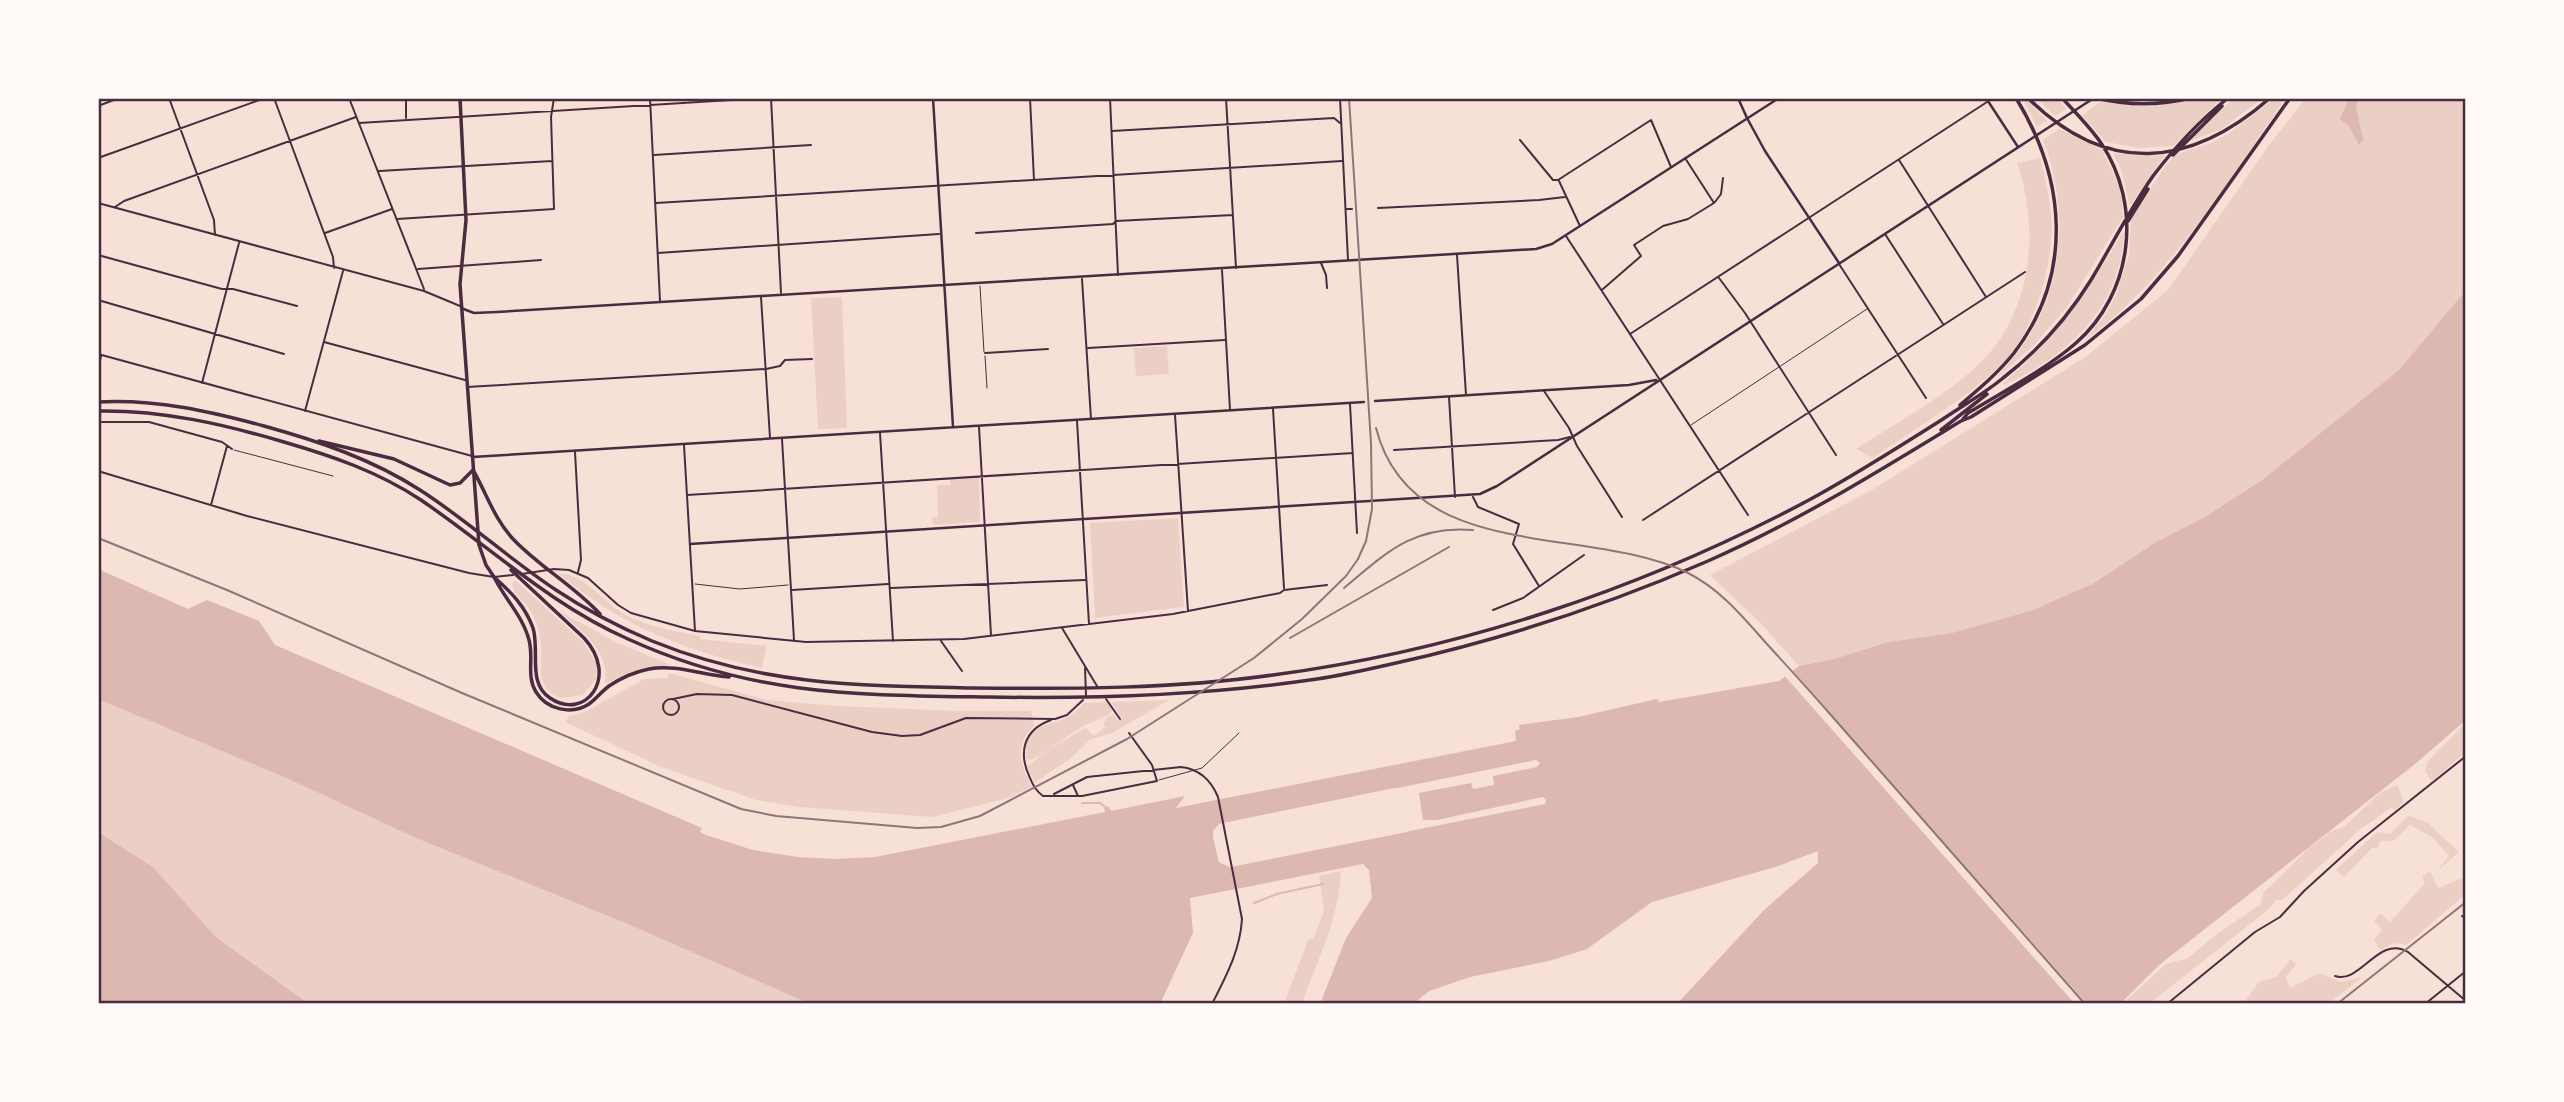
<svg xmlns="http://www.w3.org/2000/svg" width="2564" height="1102" viewBox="0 0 2564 1102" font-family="'Golos Text',sans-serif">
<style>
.green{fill:#ebcfc5}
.water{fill:#dcb8b0;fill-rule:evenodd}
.pier{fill:#f7e1d7;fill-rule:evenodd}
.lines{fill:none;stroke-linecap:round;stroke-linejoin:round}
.stream{stroke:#dcb8b0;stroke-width:2}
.service{stroke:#4a2c40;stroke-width:1}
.minor{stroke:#4a2c40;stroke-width:2}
.tertiary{stroke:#4a2c40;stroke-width:2.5}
.primary{stroke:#4a2c40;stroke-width:3.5}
.motorway{stroke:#4a2c40;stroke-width:3.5}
.rail{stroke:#8f747c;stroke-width:2}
.neatline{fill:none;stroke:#4a2c40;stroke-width:2.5}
</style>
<rect width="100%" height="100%" fill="#f7e1d7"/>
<!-- green -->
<path class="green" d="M 2022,98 L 2026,98 L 2047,121 L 2037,127 Z
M 2036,98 L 2058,98 L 2066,109 L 2055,116 Z
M 2201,98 L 2222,98 L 2173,146 L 2139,148 L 2106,142 L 2082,115 L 2101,102 L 2151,107 Z
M 2234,98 L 2263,98 L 2220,130 L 2184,143 Z
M 2275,98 L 2286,98 C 2225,184 2170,279 2083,342 L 2105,315 L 2116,295 L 2129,255 L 2131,218 L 2166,165 L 2176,154 L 2211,143 L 2228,134 Z
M 2306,98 L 2466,98 L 2466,290 L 2399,370 L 2262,480 L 2205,517 L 2156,542 L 2094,583 L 2033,610 L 1952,633 L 1888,642 L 1834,659 L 1799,666 L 1761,624 L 1710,575 L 1870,491 L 2084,358 L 2168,290 L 2269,145 Z
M 2059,129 L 2102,150 L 2117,181 L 2122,199 L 2123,217 L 2067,307 L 2033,346 L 1994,381 C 2004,367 2018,354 2028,338 C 2065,278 2068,205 2043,140 Z
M 2113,153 L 2143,156 L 2165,155 L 2130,206 L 2121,170 Z
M 2040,158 C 2047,185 2054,214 2051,242 C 2048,281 2030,336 2002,364 C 1964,400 1916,428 1873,458 L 1856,449 C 1893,425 1935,402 1968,374 C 2031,323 2042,235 2017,163 Z
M 2124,230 C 2121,307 2071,354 2004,385 L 2003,383 C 2057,338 2089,290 2124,230 Z
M 842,297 L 847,428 L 818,429 L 811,298 Z
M 1167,346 L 1169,374 L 1136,376 L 1134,348 Z
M 979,477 L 980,522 L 933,525 L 932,517 L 938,517 L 937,485 L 950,485 L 950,479 Z
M 1178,518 L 1184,607 L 1095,618 L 1090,523 Z
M 558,573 C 588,576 601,601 626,615 C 648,627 676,631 700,636 L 700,639 L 766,646 L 762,668 C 684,650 619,625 558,573 Z
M 515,580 L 583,642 L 597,664 L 596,679 L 583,695 L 560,698 C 531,687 545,660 540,636 C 538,627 535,618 530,610 C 524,601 513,595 512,584 Z
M 557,610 L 616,642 L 671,665 L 639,669 L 605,684 C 604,679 606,673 605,668 C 600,643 575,625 557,610 Z
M 669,673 L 767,700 L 838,706 L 959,711 L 1031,711 L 1034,725 C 1014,745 1020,764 1032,787 L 1008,798 L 932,817 L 799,807 L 756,800 L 661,767 L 565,722 L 569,716 L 585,712 L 644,679 L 667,678 Z
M 98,697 L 284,777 L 416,838 L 623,922 L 810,1004 L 309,1004 L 217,938 L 153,867 L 98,832 Z
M 1169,700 L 1112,733 L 1091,739 L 1070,759 L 1034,783 L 1032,777 L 1034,775 L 1030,775 L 1027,767 L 1047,750 L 1086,728 L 1094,736 L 1105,727 L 1103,723 L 1106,721 L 1105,719 L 1113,714 L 1118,721 L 1122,719 L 1111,702 Z
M 1107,702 L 1112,710 L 1110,714 L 1083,726 L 1032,760 L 1026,759 C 1022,727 1044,727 1066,718 C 1073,714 1079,709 1084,703 Z
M 2466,722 L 2466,752 L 2432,781 L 2425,771 L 2428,761 Z
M 2397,785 L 2404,802 L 2395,810 L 2392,807 L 2362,828 L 2282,900 L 2276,900 L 2269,909 L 2149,1004 L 2122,1004 L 2166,964 L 2188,958 L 2218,933 L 2261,904 L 2263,893 L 2308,849 L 2330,832 L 2345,826 L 2380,793 Z
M 2409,815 L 2428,823 L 2459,852 L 2438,870 L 2449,856 L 2432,837 L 2410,825 L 2393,841 L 2380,841 L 2378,848 L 2372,848 L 2344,877 L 2336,870 L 2377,832 L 2390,834 Z
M 1341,871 C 1340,917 1317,960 1302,1004 L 1284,1004 L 1308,940 L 1314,937 L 1324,911 L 1319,876 Z
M 2430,871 L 2438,888 L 2460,879 L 2466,879 L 2466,894 L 2406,945 L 2394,943 L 2380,950 L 2374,939 L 2382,930 L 2374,921 L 2380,913 L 2390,922 L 2425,883 L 2422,876 Z
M 2291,959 L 2296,964 L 2286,978 L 2290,988 L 2320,973 L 2340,982 L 2363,977 L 2328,1004 L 2243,1004 L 2259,982 L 2276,977 Z"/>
<!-- water -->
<path class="water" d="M 2349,98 L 2358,98 L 2356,107 L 2363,139 L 2359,145 L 2349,126 L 2340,119 Z
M 2466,290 L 2466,720 L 2415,764 L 2159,965 L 2120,1004 L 1677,1004 L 1764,910 L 1818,863 L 1818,851 L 1775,867 L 1652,902 L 1587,949 L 1549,961 L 1470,977 L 1429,991 L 1413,1004 L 1320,1004 L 1346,938 L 1372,898 L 1369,870 L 1363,864 L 1190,898 L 1193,933 L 1160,1004 L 810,1004 L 623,922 L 416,838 L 284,777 L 98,699 L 98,569 L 188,609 L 207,600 L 259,621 L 275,645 L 702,828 L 700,832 L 706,835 L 753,850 L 798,857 L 835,859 L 875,857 L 1105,812 L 1104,806 L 1109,807 L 1111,811 L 1185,796 L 1176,808 L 1516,741 L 1515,731 L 1520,729 L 1519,725 L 1578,717 L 1657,699 L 1659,702 L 1779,681 L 1799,666 L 1834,659 L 1888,642 L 1952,633 L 2033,610 L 2094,583 L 2156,542 L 2205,517 L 2262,480 L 2399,370 ZM 1394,788 L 1401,797 L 1407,832 L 1230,867 L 1219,862 L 1213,836 L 1219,824 Z
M 98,832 L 153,867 L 217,938 L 309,1004 L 98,1004 Z"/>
<!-- pier -->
<path class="pier" d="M 1790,668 L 2087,1004 L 2075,1004 L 1782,673 Z
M 1536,760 L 1540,763 L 1537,767 L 1493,776 L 1494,785 L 1473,789 L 1471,783 L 1419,793 L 1423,820 L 1437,820 L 1543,797 L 1546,800 L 1545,804 L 1230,867 L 1219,862 L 1213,836 L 1213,831 L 1219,824 ZM 1391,791 L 1394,800 L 1398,801 L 1404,829 L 1229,864 L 1222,861 L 1217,835 L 1220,827 Z"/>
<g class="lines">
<!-- stream -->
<path class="stream" d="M 1082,803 L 1100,803 L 1104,806
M 1254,903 L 1277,894 L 1323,884"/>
<!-- service -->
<path class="service" d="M 980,286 L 984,352
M 985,356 L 987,388
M 1691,425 L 1867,309
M 234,450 L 333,476
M 695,584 L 740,589 L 788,585
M 1159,780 L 1202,768 L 1239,733"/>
<!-- minor -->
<path class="minor" d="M 169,98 L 214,220 L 215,235
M 274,98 L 333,257 L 334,268
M 349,98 L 424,289
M 406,98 L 406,118
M 650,98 L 660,301
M 771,98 L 781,293
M 1030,98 L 1034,180
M 1110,98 L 1118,275
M 1226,98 L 1236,268
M 1340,98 L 1348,260
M 98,106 L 119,98
M 359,123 L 765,98
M 1112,131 L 1334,118 L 1340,123
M 1520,140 L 1553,180 L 1558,180
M 654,155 L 811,145
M 98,158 L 265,98
M 1899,160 L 1986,297
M 379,171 L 552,161
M 1558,180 L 1651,120 L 1671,167
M 1559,181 L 1580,226
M 1715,202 L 1721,194 L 1723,178
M 98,203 L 424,291 L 460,306
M 656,203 L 1342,161
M 115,207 L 124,201 L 356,117
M 1378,208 L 1539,200 L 1565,197
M 1346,209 L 1352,209
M 397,219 L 554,209 L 551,117 L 554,98
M 325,233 L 392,209
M 976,233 L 1113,224 L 1116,221 L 1233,215
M 1885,234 L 1943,324
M 1566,236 L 1748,515
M 658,253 L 939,234
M 98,255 L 222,289 L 233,289 L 297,306
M 1457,255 L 1466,395
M 1321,263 L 1326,275 L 1327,288
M 1839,264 L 1926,398
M 418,269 L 541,260
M 1222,270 L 1230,410
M 1719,278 L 1745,313 L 1836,455
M 1082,279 L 1091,419
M 1603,289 L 1641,256 L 1634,245 L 1663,226 L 1688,219 L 1714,203 L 1685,158
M 761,297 L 770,438
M 98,300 L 284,354
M 1630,334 L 1987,102
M 324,342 L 465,380
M 1088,348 L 1225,340
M 985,353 L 1048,349
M 98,354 L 472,456
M 98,369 L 101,356
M 202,383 L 239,243
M 467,387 L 766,369 L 780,366 L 785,360 L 812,359
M 1544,391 L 1569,428 L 1577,446 L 1622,517
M 1449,397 L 1455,497
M 1350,404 L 1357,533
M 1273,409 L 1284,588
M 305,411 L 343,271
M 1175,415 L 1188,611
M 1077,421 L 1089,624
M 98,422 L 149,422 L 222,442 L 232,449
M 979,427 L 991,635
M 880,433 L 893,641
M 782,439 L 794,640
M 684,445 L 695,631
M 1394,450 L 1558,440 L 1570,437
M 575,452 L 581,560 L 578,572
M 98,471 L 247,516 L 469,573 L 494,577 L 513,575
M 687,495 L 1353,453
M 1473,497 L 1478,507 L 1519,524 L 1513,544 L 1539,586
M 211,505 L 227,446
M 1643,520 L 2025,272
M 522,574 L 554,569 L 569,570 L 588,578 L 618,605 L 631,613 L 695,631 L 806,642 L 964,639 L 1173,614 L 1280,593 L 1284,590 L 1327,585
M 891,588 L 1085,580
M 792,590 L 888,584
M 1493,610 L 1523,598 L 1584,555
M 1062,628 L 1097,686
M 941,641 L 962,671
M 1085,668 L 1086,695
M663 707a8 8 0 1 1 16 0a8 8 0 1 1-16 0Z
M 673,699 L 697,694 L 732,695 L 872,732 L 902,736 L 920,735 L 966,718 L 1055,719 L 1067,715 L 1083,700
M 1106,699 L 1120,719
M 1051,720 C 1023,730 1018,753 1030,778 C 1033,786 1036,791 1043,796 L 1082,796 L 1157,781 L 1152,765 L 1129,733
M 1073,785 L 1078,796
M 1054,794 L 1087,777 L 1181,767 C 1199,769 1211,780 1218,797 L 1242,919 C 1240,951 1226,976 1212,1004
M 2462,916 L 2466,919
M 2335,976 C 2360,985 2379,934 2408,952 L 2466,1001
M 2167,1004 L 2255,932 L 2280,917 L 2304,891 L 2358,842 L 2466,756
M 2425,1004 L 2466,971"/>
<!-- tertiary -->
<path class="tertiary" d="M 933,98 L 953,427
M 1738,98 L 1747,118 L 1765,151 L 1839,263
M 1986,98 L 2018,147
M 461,308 L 474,313 L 497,312 L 1536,249 L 1552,244 L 1779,98
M 1375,401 L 1629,385 L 1656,380
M 472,457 L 1364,402
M 690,544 L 1480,494 L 1497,486 L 2094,98"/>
<!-- primary -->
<path class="primary" d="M 460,98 L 466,220 L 460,284 L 479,545 L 486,565 L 494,577"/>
<!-- motorway -->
<path class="motorway" d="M 2028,98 C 2107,176 2190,168 2270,98
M 2096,98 C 2129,106 2158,106 2191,98
M 2173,155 L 2222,106
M 2128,221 L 2148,189
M 98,402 C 156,399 209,411 264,426 C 318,441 372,459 420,490 C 467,520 509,559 556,590 C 586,610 619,627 652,641 C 760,685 857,686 972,688 C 1072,689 1173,689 1273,675 C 1460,650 1642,589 1809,500 C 1855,475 1899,447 1943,419 C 1963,405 1984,394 2003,378 C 2038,351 2068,317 2091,280 C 2112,245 2130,209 2153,176 C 2175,147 2199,121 2228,98
M 1960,405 C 1979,389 1998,373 2014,353 C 2074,274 2066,179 2016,98
M 98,411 C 162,410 223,424 284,442 C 332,456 379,472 421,500 C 490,547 551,605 628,639 C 753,696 855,695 989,697 C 1099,699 1209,695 1317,679 C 1344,675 1370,669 1396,663 C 1504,639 1607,605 1708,561 C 1797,522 1879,471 1961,421 L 1971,417 L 2085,345 L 2141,299 L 2178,256 L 2290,98
M 1963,419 L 1968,413 C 2004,391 2045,370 2076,343 C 2133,293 2143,205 2101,143 C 2090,127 2075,112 2062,98
M 1941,430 L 1987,394
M 319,441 L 394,459 L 450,485 L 460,483 L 473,470 C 487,494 494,519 514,540 C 540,567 574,586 600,614
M 494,577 C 511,592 525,606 533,628 C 540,651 527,683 550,698 C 585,722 620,677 584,638 L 511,570
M 495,579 C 506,600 523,617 529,640 C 534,658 526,676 536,692 C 547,710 572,715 589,704 C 596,699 602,691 609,686 C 621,678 634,672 649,669 C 676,664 702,675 729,677"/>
<!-- rail -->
<path class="rail" d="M 1376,428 C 1411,565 1588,524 1688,573 C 1720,589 1743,617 1766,643 C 1788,667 1809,690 1830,714 C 1915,811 2000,907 2085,1004
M 98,538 L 227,590 L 462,693 L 741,809 L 776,816 L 917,828 L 941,827 L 980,816 L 1127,739 L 1254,658 L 1302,619 L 1346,576 L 1358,559 L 1366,541 L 1372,509 L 1371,443 L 1349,98
M 1344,588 C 1387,552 1414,525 1473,530
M 1290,638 L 1449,547
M 2337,1004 L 2466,902"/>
</g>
<!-- border -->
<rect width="2564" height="1102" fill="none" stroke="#fffaf5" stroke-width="200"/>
<rect x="100" y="100" width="2364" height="902" class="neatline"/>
</svg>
